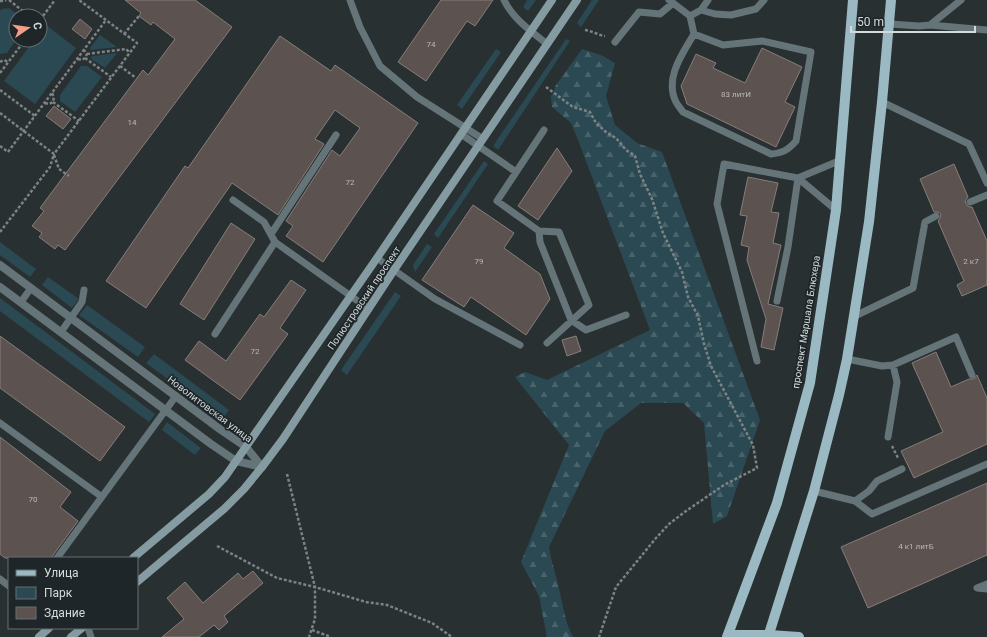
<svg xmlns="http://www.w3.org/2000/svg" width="987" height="637" viewBox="0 0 987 637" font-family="Roboto,sans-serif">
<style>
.green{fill:#2b4953}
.forest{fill:url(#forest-firs)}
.building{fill:#5c5351;stroke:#877d7a}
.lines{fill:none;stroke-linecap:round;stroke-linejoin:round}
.path{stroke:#7c8385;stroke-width:2.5;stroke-dasharray:3 2;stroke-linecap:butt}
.service{stroke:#657478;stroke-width:7}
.minor{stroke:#657478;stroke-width:8}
.secondary{stroke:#849ba2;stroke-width:8}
.primary{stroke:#9bb9c2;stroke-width:10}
.labels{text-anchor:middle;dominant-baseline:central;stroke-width:3.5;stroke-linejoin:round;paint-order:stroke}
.number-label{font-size:8px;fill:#b7b9b9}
.street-label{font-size:10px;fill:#d5dbdc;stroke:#1e2629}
</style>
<defs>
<pattern id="forest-firs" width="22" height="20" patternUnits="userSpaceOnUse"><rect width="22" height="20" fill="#2b4953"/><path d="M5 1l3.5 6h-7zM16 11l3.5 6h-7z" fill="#49636b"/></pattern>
</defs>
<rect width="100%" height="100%" fill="#283032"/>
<!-- green -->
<path class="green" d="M 527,0 L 536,0 L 528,11 L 523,7 Z
M 592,0 L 599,0 L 581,27 L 577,23 Z
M 9,8 L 20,16 L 16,16 L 16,40 L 7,53 L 0,54 L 0,11 L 2,9 Z
M 46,25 L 76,48 L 35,104 L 4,81 L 34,40 L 40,40 L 40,32 Z
M 100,35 L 117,47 L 91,50 L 90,48 Z
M 566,39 L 570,41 L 498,150 L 493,146 Z
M 496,49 L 501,52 L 462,109 L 457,105 Z
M 117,53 L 105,68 L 91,59 L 92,56 Z
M 81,66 L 87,66 L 102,77 L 75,112 L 60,101 L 60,95 Z
M 484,161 L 488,164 L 438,238 L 434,234 Z
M 0,242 L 36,269 L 30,277 L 0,255 Z
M 427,244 L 432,247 L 415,272 L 413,265 Z
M 48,277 L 79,299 L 72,308 L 42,285 Z
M 395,292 L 401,296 L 347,375 L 341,370 Z
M 0,298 L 155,414 L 149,422 L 0,311 Z
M 87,305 L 145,347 L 138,357 L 79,315 Z
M 154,354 L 229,410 L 222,419 L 146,363 Z
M 167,422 L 201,448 L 195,455 L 162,430 Z"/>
<!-- forest -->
<path class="forest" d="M 582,49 L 601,55 L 615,63 L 606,96 L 615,125 L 637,143 L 662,152 L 760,420 L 727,516 L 713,524 L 704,423 L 683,403 L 641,403 L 605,431 L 549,547 C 551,561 556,575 559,589 C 563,605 565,623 573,637 L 547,637 L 539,596 L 521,562 L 569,445 L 515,377 L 525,372 L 547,380 L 650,330 L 578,140 L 571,123 L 552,107 L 551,97 L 556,85 Z"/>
<!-- building -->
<path class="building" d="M 125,0 L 195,0 L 232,27 L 65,250 L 58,245 L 55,249 L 39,237 L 42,233 L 32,226 L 44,211 L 40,208 L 143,70 L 148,75 L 175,39 L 153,22 L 151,25 L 139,16 L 141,13 Z
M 441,0 L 493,0 L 475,26 L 467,21 L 426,81 L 398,62 Z
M 80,19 L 92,29 L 85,39 L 72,29 Z
M 280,36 L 331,71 L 335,65 L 418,123 L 323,262 L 286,236 L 293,226 L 286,221 L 332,150 L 340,156 L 360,128 L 335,110 L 315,139 L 324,144 L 278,215 L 232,183 L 146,308 L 106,281 L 185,166 L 188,168 Z
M 762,48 L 802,67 L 785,102 L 795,107 L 776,147 L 687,104 L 681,86 L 696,54 L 716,63 L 713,68 L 745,83 Z
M 54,106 L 71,119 L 63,129 L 46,116 Z
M 557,148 L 572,171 L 538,220 L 518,206 Z
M 954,164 L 968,197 L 965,201 L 966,204 L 969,207 L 972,207 L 987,241 L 987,285 L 962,296 L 957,285 L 964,281 L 938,221 L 940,218 L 941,214 L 938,212 L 934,212 L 920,179 Z
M 748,177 L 778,183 L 771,212 L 779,213 L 773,243 L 781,245 L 768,304 L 783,308 L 774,350 L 761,347 L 766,319 L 747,260 L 749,247 L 741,245 L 747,216 L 740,215 Z
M 473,205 L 514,233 L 504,248 L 540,274 L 550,299 L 526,335 L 471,297 L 464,307 L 422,280 Z
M 231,223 L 255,239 L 204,320 L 180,304 Z
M 291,280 L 306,290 L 280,328 L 288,334 L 240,400 L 185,360 L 199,341 L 226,361 L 260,314 L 264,317 Z
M 0,336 L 125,427 L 100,461 L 0,388 Z
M 576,336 L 581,351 L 567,356 L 562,340 Z
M 936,352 L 951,387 L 969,379 L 974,379 L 977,375 L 987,398 L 987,444 L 914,478 L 901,451 L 943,432 L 912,363 Z
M 0,437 L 71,492 L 60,507 L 78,521 L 51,558 L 5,558 L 0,554 Z
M 987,483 L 987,555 L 868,608 L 841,547 Z
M 253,571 L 263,583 L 224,616 L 228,622 L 219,630 L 214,625 L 199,637 L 162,637 L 184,619 L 167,598 L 185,582 L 203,603 L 238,573 L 243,579 Z"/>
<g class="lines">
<!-- path -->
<path class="path" d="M 9,0 L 29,16
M 0,1 L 4,1 L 6,0
M 40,20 L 55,0
M 585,30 C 592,31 598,35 605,36
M 124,34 L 139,16
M 87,54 L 126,49 L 130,53
M 85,58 L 111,77
M 78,59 L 82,60 L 85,58 L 87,54 L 84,50
M 0,62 L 4,60 L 8,62
M 120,66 L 136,78
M 0,73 L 25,40
M 546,87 L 573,107 L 590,112 L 596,123 L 607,133 L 616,138 L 626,150 L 635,156 L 640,174 L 652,199 L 663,233 L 682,272 L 688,297 L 698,316 L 704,344 L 711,366 L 753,445 L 757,468 L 724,485 L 686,511 L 669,524 L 656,538 L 616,587 L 599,637
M 0,90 L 35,116
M 53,102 L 79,121
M 45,103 L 49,104 L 53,102 L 54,97 L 52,93
M 0,113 L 54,154 L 137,43 L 79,0
M 0,146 L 8,152 L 106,20
M 54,155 L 59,169 L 69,176
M 0,232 L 50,167 L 54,154
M 892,446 L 898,458
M 287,474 L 315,587 L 315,619 L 309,637
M 217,546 L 277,578 L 315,587 L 366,602 L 387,605 L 432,623 L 452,637
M 312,630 L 331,637"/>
<!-- service -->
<path class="service" d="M 350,0 L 360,27 L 380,66 L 417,97 L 483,139
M 504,0 C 513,19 531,31 547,44
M 669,0 L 690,16 L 694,34 L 723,45 L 762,41 L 811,52 L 796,141 C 788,150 783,153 771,154 L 683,112 C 681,109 678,106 676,102 C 664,78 683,53 694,34
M 701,10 L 708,0
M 690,16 L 701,10 L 715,14 L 731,15 L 756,9 L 764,0
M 890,24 L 919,26 L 930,25 L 987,30
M 930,25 L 961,0
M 615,42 L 639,12 L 660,14 L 673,3
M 882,102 L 969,144 L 987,183
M 544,130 L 497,201 L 539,231 L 540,242 L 571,320 L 586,330 L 626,315
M 461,134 L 516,172
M 233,200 L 264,222 L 275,242 L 369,309
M 970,202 L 987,195
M 836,210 L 798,178 L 841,160
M 539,231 L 559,232 L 589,305 L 547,343
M 271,234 L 336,135
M 377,258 L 435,299 L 520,345
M 21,302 L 31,288
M 855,316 L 913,288 L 925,222 L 936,216
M 61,332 L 82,302 L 84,290
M 215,334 L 275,242
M 847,359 L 882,366 L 893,365 L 956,337 L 972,375
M 757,361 L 717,204 L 724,164 L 798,178 L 788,247 L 777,301
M 0,423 L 102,497
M 888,437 L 897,382 L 893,365
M 814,491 L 855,501 L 872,514 L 987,464
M 855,501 L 869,491 L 877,481 L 902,469
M 57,558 L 176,396
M 0,579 L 9,586
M 987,584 L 977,588 L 987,589
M 88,628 L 91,637"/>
<!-- minor -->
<path class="minor" d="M 0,265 L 221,430 L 246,447 L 262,467
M 0,287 L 211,444 L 236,461 L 262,467"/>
<!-- secondary -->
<path class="secondary" d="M 133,558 L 209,494 L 225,477 L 377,258 L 552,0
M 137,582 L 224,509 L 244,489 L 262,467 L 283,439 L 394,270 L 577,0
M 39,637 L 49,628
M 71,637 L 82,628"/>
<!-- primary -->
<path class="primary" d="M 728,635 L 769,635 L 799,637
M 727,637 L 777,503 L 810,383 L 836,210 L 853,0
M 768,637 L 814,491 L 839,395 L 847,359 L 869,222 L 882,102 L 891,0"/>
</g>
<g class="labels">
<!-- number labels -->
<g class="number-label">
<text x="431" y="44">74</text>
<text x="736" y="94">83 литИ</text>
<text x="132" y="122">14</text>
<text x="350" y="182">72</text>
<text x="479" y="261">79</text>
<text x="971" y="261">2 к7</text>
<text x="255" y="351">72</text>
<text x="33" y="499">70</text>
<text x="916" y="546">4 к1 литБ</text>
</g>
<!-- street labels -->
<g class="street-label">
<text transform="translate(364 298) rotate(-56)">Полюстровский проспект</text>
<text transform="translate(806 322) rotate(-81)">проспект Маршала Блюхера</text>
<text transform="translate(210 409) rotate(37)">Новолитовская улица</text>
</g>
</g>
<!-- legend -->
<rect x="8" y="557" width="130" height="72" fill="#1e2629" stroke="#676e71"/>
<rect x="16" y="570" width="20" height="6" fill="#9bb9c2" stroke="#676e71"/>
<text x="44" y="577" font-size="12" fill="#d5dbdc">Улица</text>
<rect x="16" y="587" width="20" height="12" fill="#2b4953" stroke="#676e71"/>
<text x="44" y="597" font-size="12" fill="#d5dbdc">Парк</text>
<rect x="16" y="607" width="20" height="12" fill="#5c5351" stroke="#676e71"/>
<text x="44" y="617" font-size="12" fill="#d5dbdc">Здание</text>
<!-- north arrow -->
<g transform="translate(28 28) rotate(77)"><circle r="19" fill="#1e2629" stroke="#676e71"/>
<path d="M0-3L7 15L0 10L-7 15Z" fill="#f49e89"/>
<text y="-6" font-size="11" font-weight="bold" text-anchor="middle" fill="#d5dbdc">С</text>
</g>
<!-- scale -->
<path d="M851 26v6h124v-6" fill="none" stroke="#d5dbdc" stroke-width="2"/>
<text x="857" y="26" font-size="12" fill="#d5dbdc" stroke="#1e2629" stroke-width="3" paint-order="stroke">50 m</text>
</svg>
